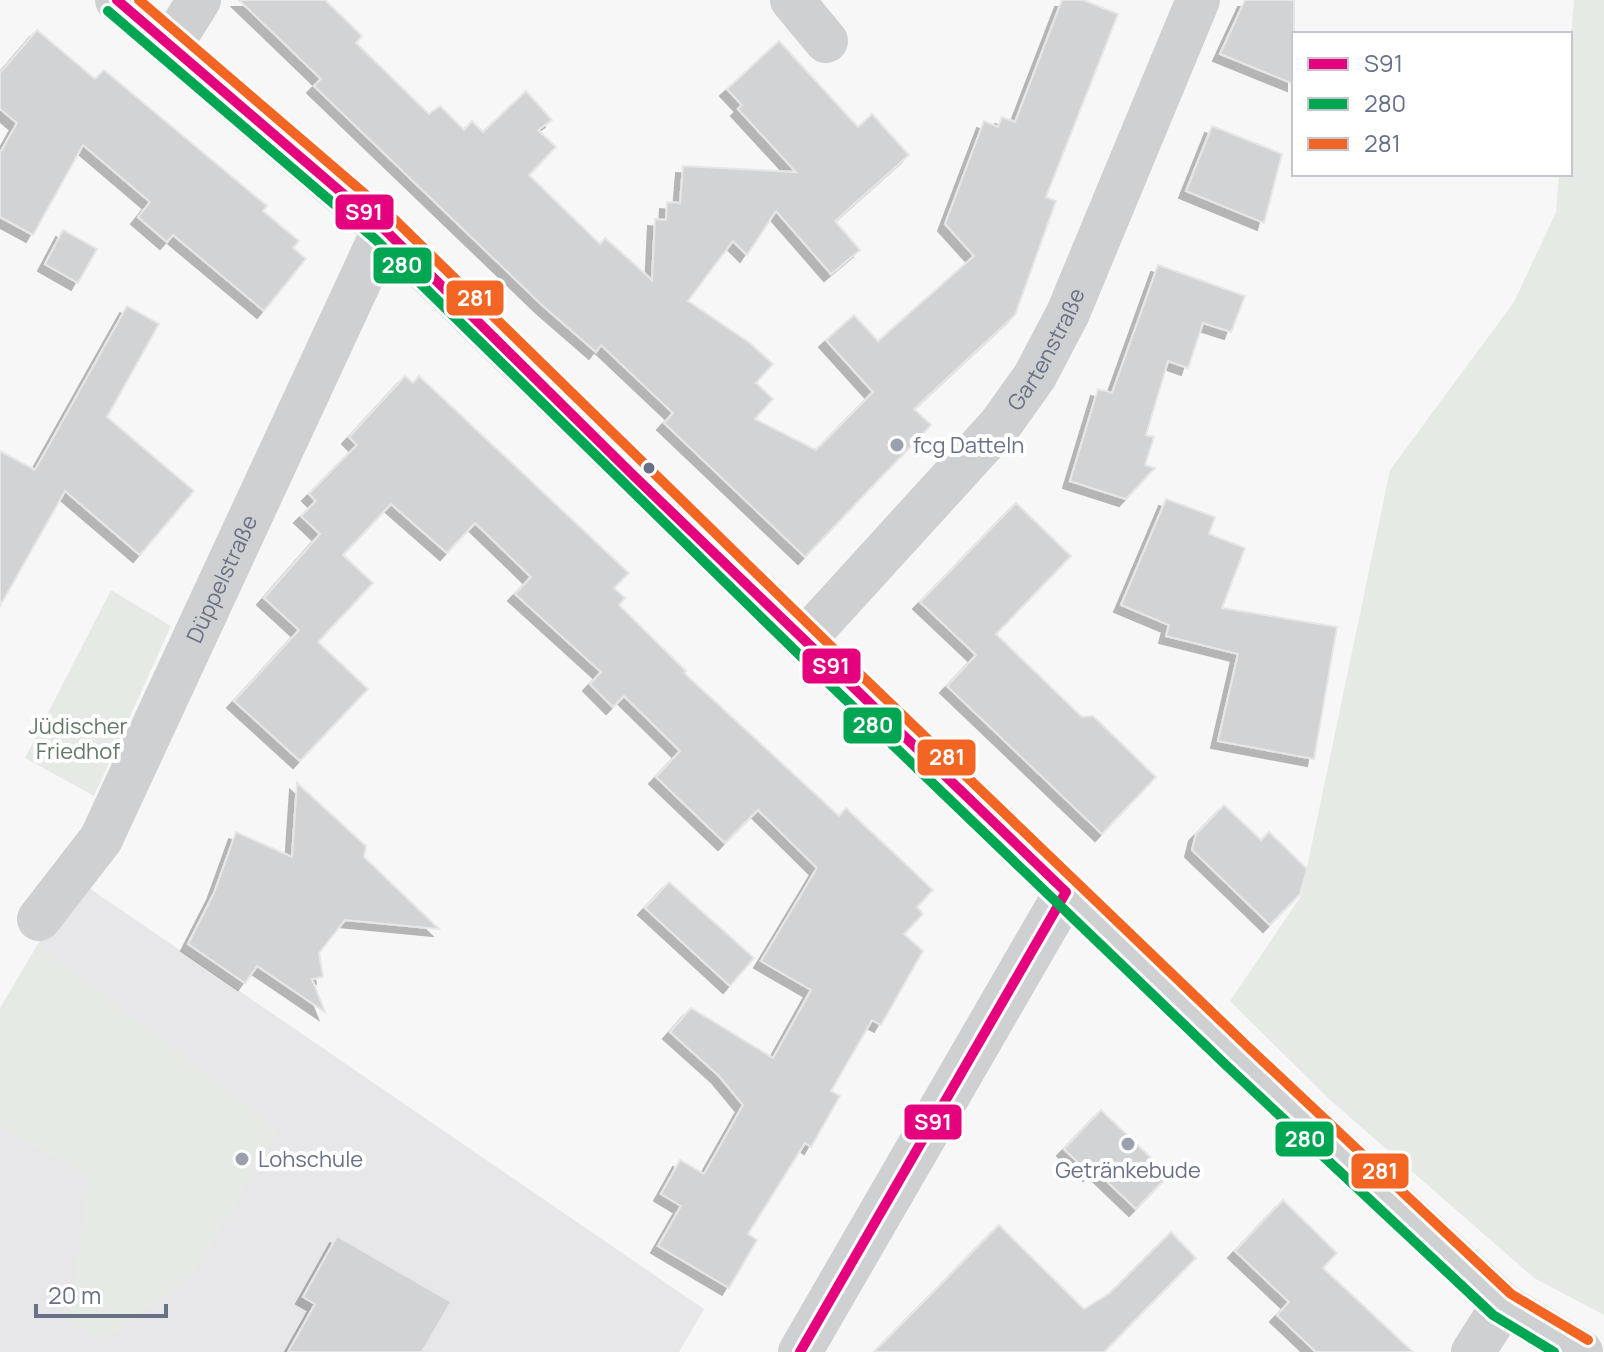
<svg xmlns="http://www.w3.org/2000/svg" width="1604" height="1352" viewBox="0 0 1604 1352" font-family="Manrope,sans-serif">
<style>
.built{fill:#e7e7e9}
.green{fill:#e6eae5}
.building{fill:#d2d3d4;stroke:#e6e6e6;stroke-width:2;filter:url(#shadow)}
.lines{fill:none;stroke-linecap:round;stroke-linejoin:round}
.minor{stroke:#cfd0d2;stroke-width:44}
.bus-1-casing{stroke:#fff;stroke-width:16}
.bus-2-casing{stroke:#fff;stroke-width:16}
.bus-3-casing{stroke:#fff;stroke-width:16}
.bus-1{stroke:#e5007d;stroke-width:10}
.bus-2{stroke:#00a651;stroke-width:10}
.bus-3{stroke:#f26522;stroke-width:10}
.poi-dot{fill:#9aa0ae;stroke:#fff;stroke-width:3}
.bus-dot{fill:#687186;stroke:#fff;stroke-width:3}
.labels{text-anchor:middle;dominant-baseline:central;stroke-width:8;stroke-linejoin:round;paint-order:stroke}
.street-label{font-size:22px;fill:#687186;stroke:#fff}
.poi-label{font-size:22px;fill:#687186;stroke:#fff;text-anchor:start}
.park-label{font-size:22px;fill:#637864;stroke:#fff}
.line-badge{stroke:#fff;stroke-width:3}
.badge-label{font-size:22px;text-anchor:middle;font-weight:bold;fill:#fff}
</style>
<defs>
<filter id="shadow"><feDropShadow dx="-7" dy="7" stdDeviation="0" flood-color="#0004"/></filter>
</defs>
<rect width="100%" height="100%" fill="#f7f7f7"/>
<!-- built -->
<path class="built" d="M 86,886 L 704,1309 L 679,1352 L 0,1352 L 0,1008 L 38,944 Z"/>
<!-- green -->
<path class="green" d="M 1574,0 L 1604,0 L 1604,1315 L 1534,1278 L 1329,1099 L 1230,1001 L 1301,896 L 1390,470 L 1514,302 L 1556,212 L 1559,174 L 1570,174 L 1570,45 Z
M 111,590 L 171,626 L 94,796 L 25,758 Z
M 38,944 L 279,1131 L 192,1276 L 100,1343 L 70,1316 L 89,1177 L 0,1127 L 0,1010 Z"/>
<!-- building -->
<path class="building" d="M 239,0 L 325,0 L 362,36 L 356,43 L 429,114 L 440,106 L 464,130 L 472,121 L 483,132 L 526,91 L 552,120 L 538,130 L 556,147 L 529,175 L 600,244 L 605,238 L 652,280 L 655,219 L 666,220 L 667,202 L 680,203 L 683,166 L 796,172 L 738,109 L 742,105 L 727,89 L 779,41 L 858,127 L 872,114 L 909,155 L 835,221 L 860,250 L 831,274 L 776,211 L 747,255 L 733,241 L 688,301 L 750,343 L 773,364 L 756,383 L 773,399 L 755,419 L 816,450 L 873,392 L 826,340 L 854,315 L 878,341 L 974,256 L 945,224 L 984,121 L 998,127 L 1002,117 L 1015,122 L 1062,0 L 1083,0 L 1118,14 L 1046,197 L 1056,201 L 1015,315 L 914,409 L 931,425 L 805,557 L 664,423 L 673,413 L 601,345 L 596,352 L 543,306 L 314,86 L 321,79 Z
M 1245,0 L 1294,0 L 1294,84 L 1220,54 Z
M 37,30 L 95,79 L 104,70 L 267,206 L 263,211 L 299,241 L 293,248 L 306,259 L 264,311 L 173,235 L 167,242 L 138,217 L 150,202 L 83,145 L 33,235 L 0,217 L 0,153 L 17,123 L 0,109 L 0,73 Z
M 1212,126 L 1282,154 L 1264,223 L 1186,191 Z
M 63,230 L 97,249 L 78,283 L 45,264 Z
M 1158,265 L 1245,296 L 1231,332 L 1203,323 L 1188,368 L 1168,361 L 1146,435 L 1154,437 L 1145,465 L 1155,468 L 1126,499 L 1070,481 L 1098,389 L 1112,393 Z
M 127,306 L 159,324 L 107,417 L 194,491 L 140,555 L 65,491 L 0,606 L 0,451 L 35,470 Z
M 405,376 L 413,383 L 419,376 L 629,573 L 614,588 L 625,598 L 619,605 L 686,671 L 684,673 L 839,816 L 846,808 L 933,890 L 917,907 L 923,914 L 904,934 L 923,951 L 881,1025 L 872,1020 L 831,1091 L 840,1096 L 811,1147 L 805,1143 L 748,1234 L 757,1240 L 729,1288 L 658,1246 L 681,1206 L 661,1194 L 680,1160 L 704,1174 L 743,1105 L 719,1076 L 670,1032 L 691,1008 L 773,1058 L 811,990 L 761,961 L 817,868 L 758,810 L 725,843 L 656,777 L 680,751 L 624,696 L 613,707 L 590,684 L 601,672 L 515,594 L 531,577 L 475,523 L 447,553 L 391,504 L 343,555 L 373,583 L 318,642 L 368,689 L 300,761 L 234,701 L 299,630 L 264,598 L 320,534 L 301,516 L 316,501 L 309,494 L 357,445 L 349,437 Z
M 1166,499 L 1215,517 L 1209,534 L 1245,548 L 1222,608 L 1337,627 L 1314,759 L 1218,741 L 1238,654 L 1166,636 L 1169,625 L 1121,605 Z
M 1016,503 L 1071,556 L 996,634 L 1082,717 L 1093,716 L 1156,777 L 1102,834 L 947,686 L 976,655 L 920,602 Z
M 297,783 L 366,846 L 364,857 L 439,929 L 345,920 L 319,953 L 323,977 L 312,979 L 325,1012 L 257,966 L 245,983 L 188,944 L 214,893 L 236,832 L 292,857 Z
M 1224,805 L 1261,840 L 1269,832 L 1307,869 L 1300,894 L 1270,925 L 1192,850 L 1196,834 Z
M 669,882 L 754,958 L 730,986 L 645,908 Z
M 1101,1110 L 1169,1175 L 1136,1209 L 1094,1169 L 1090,1174 L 1064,1149 Z
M 1283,1200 L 1337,1253 L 1323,1268 L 1413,1352 L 1316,1352 L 1277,1315 L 1289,1302 L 1235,1251 Z
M 999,1225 L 1084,1309 L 1110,1293 L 1171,1232 L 1196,1258 L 1104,1352 L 874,1352 Z
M 337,1236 L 451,1302 L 422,1352 L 288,1352 L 315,1304 L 303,1297 Z"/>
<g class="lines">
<!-- minor -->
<g class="minor">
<path d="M 117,0 L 384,229 L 830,665 L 1238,1057 L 1503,1305 L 1581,1352"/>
<path d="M 792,0 L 826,41"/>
<path d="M 171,45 L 199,0"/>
<path id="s1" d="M 804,640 L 1000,425 L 1035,376 L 1068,313 L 1198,0"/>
<path id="s2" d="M 39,919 L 101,839 L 384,229"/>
<path d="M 800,1352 L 1066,892"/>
<path d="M 1473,1352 L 1503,1305"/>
</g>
<!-- bus-1 casing -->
<g class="bus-1-casing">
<path id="bus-1" d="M 117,0 L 384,229 L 635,477 L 1066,892
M 800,1352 L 1066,892"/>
</g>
<!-- bus-2 casing -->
<g class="bus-2-casing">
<path id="bus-2" d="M 108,11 L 375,239 L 820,675 L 1228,1067 L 1493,1315 L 1554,1352"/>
</g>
<!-- bus-3 casing -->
<g class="bus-3-casing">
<path id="bus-3" d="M 139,0 L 394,219 L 840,655 L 1248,1047 L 1511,1294 L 1588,1340"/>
</g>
<!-- bus-1 -->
<use href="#bus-1" class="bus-1"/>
<!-- bus-2 -->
<use href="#bus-2" class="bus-2"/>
<!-- bus-3 -->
<use href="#bus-3" class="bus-3"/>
</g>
<!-- markers -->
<g class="poi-dot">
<circle cx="897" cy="445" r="8"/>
<circle cx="1128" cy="1144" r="8"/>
<circle cx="242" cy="1159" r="8"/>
</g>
<circle class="bus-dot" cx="649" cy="468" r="7"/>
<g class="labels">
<!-- street labels -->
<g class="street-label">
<text stroke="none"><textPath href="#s1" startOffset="380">Gartenstraße</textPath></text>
<text stroke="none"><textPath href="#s2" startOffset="388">Düppelstraße</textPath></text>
</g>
<!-- poi labels -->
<g class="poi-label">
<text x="913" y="445">fcg Datteln</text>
<text x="258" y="1159">Lohschule</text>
<text x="1128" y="1170" text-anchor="middle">Getränkebude</text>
</g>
<!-- park labels -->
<g class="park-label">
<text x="78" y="726">Jüdischer<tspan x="78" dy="25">Friedhof</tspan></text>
</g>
</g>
<g class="line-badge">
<rect x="334" y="193" width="61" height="38" rx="8" fill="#e5007d"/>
<rect x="372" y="246" width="61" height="39" rx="8" fill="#00a651"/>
<rect x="445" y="279" width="60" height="38" rx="8" fill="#f26522"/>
<rect x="801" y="647" width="61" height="38" rx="8" fill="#e5007d"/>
<rect x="842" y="706" width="61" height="39" rx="8" fill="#00a651"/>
<rect x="916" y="738" width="61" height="39" rx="8" fill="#f26522"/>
<rect x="903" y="1103" width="60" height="38" rx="8" fill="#e5007d"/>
<rect x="1274" y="1120" width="61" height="38" rx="8" fill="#00a651"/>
<rect x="1350" y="1152" width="60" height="38" rx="8" fill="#f26522"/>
</g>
<g class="badge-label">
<text x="364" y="220">S91</text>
<text x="402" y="273">280</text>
<text x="475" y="306">281</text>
<text x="831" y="674">S91</text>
<text x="873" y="733">280</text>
<text x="947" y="765">281</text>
<text x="933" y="1130">S91</text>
<text x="1305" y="1147">280</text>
<text x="1380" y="1179">281</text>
</g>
<!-- legend -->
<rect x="1292" y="32" width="280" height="144" fill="#ffffff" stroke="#c3c6cf" stroke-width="2"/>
<rect x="1308" y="58" width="40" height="12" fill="#e5007d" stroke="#c3c6cf" stroke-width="2"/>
<text x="1364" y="72" font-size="24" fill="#687186">S91</text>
<rect x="1308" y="98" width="40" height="12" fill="#00a651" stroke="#c3c6cf" stroke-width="2"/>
<text x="1364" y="112" font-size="24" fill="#687186">280</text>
<rect x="1308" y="138" width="40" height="12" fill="#f26522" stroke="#c3c6cf" stroke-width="2"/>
<text x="1364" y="152" font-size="24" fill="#687186">281</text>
<!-- scale -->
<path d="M36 1304v12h130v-12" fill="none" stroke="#687186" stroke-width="4"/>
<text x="48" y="1304" font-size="24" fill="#687186" stroke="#ffffff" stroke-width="6" paint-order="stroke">20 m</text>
</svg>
